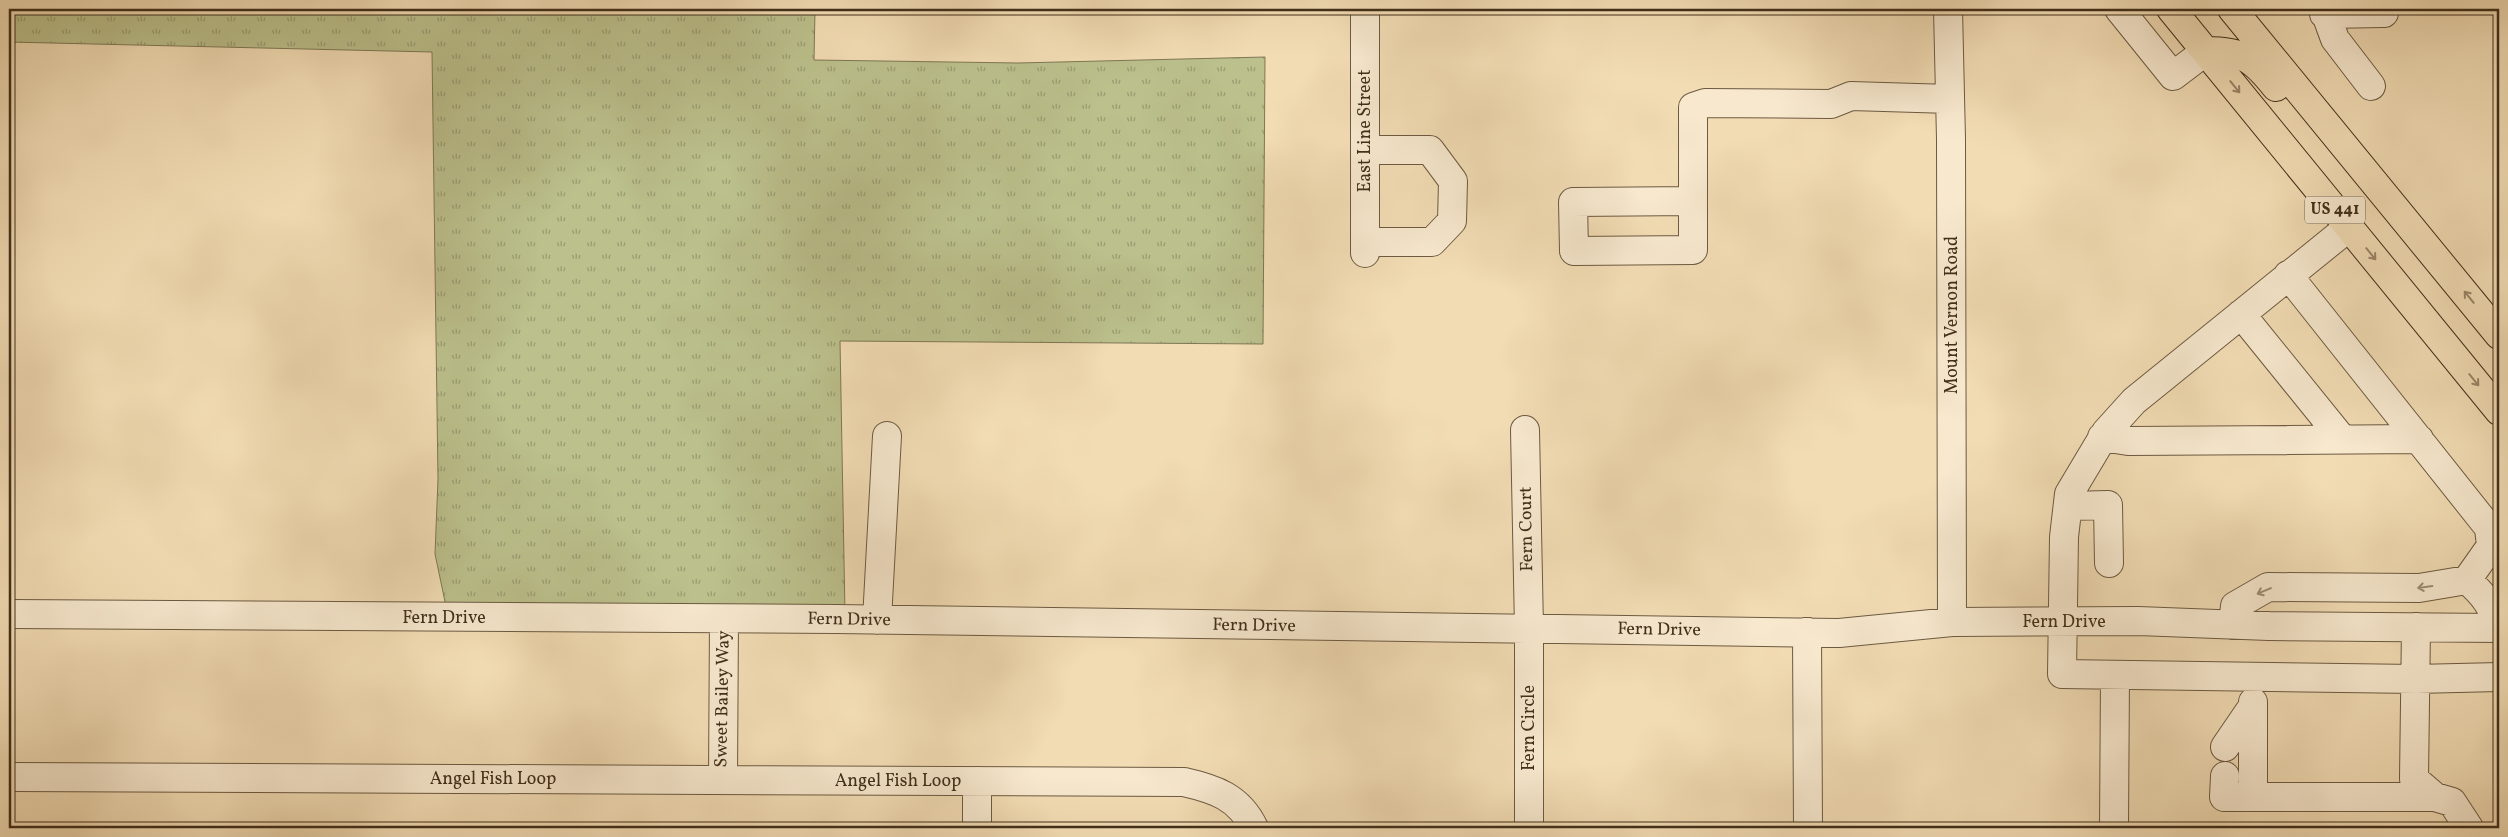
<svg xmlns="http://www.w3.org/2000/svg" width="2508" height="837" viewBox="0 0 2508 837" font-family="Vollkorn,serif">
<style>
.grass{fill:url(#grass-tufts);stroke:#7e7854}
.lines{fill:none;stroke-linecap:round;stroke-linejoin:round}
.minor-casing{stroke:#6c5a41;stroke-width:30}
.major-casing{stroke:#402f1b;stroke-width:30}
.minor{stroke:#f7e8ce;stroke-width:28}
.major{stroke:#f2dcb4;stroke-width:28}
.oneway{stroke:#998668}
.oneway2{stroke:#9c8c74}
.labels{text-anchor:middle;dominant-baseline:central;stroke-width:4;stroke-linejoin:round;paint-order:stroke}
.shield{fill:#f7e8ce;stroke:#776651;stroke-width:1}
.shield-label{font-size:16px;font-weight:bold;fill:#402f1b}
.street-label{font-size:18px;fill:#402f1b;stroke:#f7e8ce}
</style>
<defs>
<pattern id="grass-tufts" width="24" height="20" patternUnits="userSpaceOnUse" patternTransform="scale(1.25)"><rect width="24" height="20" fill="#bbc08c"/><path d="M3 7l-1-3M5 7V3M7 7l1-3M15 17l-1-3M17 17v-4M19 17l1-3" fill="none" stroke="#999c72"/></pattern>
</defs>
<rect width="100%" height="100%" fill="#f2dcb4"/>
<filter id="stains"><feTurbulence type="fractalNoise" baseFrequency=".004" numOctaves="4"/><feColorMatrix values="0 0 0 0 .2 0 0 0 0 .09 0 0 0 0 .02 0 0 0 .5 -.17"/></filter>
<radialGradient id="worn" r=".72"><stop offset=".6" stop-color="#630" stop-opacity="0"/><stop offset="1" stop-color="#630" stop-opacity=".3"/></radialGradient>
<!-- grass -->
<path class="grass" d="M 9,9 L 815,9 L 814,60 L 1018,63 L 1265,57 L 1263,344 L 840,341 L 845,614 L 448,616 L 435,554 L 438,479 L 432,52 L 9,42 Z"/>
<g class="lines">
<!-- minor casing -->
<g class="minor-casing">
<path id="minor" d="M 1948,9 L 1951,139 L 1952,622
M 2119,9 L 2173,76 L 2206,51
M 2324,9 L 2335,39 L 2371,86
M 2324,14 L 2384,13
M 1693,201 L 1573,202 L 1574,251 L 1693,250 L 1693,107 L 1705,103 L 1831,104 L 1851,96 L 1950,99
M 2349,227 L 2134,401 L 2106,432 L 2069,494 L 2064,537 L 2062,674 L 2416,679 L 2499,677
M 1365,242 L 1432,242 L 1452,221 L 1453,181 L 1430,150 L 1365,150
M 1365,253 L 1365,9
M 2288,275 L 2489,528 L 2491,546 L 2467,580
M 2241,314 L 2343,440
M 1525,430 L 1529,628 L 1529,828
M 2102,437 L 2128,441 L 2419,439
M 2068,506 L 2108,505 L 2109,563
M 9,614 L 836,619 L 1839,633 L 1952,622 L 2138,621 L 2269,626 L 2499,628
M 877,620 L 887,436
M 2233,625 L 2235,606 L 2268,587 L 2419,588 L 2467,580 C 2482,593 2494,607 2498,628
M 2416,627 L 2414,779 L 2435,797 L 2452,802 L 2469,828
M 1807,632 L 1808,828
M 2253,706 L 2253,797
M 2225,747 L 2253,706 L 2253,702
M 2225,776 L 2224,797 L 2435,797
M 9,777 L 1184,782 C 1215,789 1239,797 1254,828
M 723,780 L 724,619
M 977,828 L 977,781
M 2114,828 L 2115,675"/>
</g>
<!-- major casing -->
<g class="major-casing">
<path id="major" d="M 2171,9 L 2499,411
M 2232,9 L 2499,335
M 2206,51 C 2243,51 2253,58 2276,87"/>
</g>
<!-- minor -->
<use href="#minor" class="minor"/>
<!-- major -->
<use href="#major" class="major"/>
</g>
<!-- one-way arrows -->
<defs><path id="oneway-shaft" d="M-6 0H5M1.5-3L5.5 0L1.5 3" fill="none" stroke-width="1.6" stroke-linecap="round" stroke-linejoin="round" transform="scale(1.25)"/></defs>
<g class="oneway">
<use href="#oneway-shaft" transform="translate(2235 87) rotate(51)"/>
<use href="#oneway-shaft" transform="translate(2371 254) rotate(51)"/>
<use href="#oneway-shaft" transform="translate(2469 297) rotate(-129)"/>
<use href="#oneway-shaft" transform="translate(2474 380) rotate(51)"/>
</g>
<g class="oneway2">
<use href="#oneway-shaft" transform="translate(2425 587) rotate(172)"/>
<use href="#oneway-shaft" transform="translate(2264 591) rotate(157)"/>
</g>
<g class="labels">
<!-- shield labels -->
<rect class="shield" x="2305" y="196.5" width="60" height="27" rx="4"/>
<g class="shield-label">
<text x="2335" y="210">US 441</text>
</g>
<!-- street labels -->
<g class="street-label">
<text transform="translate(1365 131) rotate(-90)">East Line Street</text>
<text transform="translate(1952 315) rotate(-90)">Mount Vernon Road</text>
<text transform="translate(1527 529) rotate(-91)">Fern Court</text>
<text x="444" y="618">Fern Drive</text>
<text transform="translate(849 620) rotate(1)">Fern Drive</text>
<text x="2064" y="622">Fern Drive</text>
<text transform="translate(1254 626) rotate(1)">Fern Drive</text>
<text transform="translate(1659 630) rotate(1)">Fern Drive</text>
<text transform="translate(723 699) rotate(-89)">Sweet Bailey Way</text>
<text transform="translate(1529 728) rotate(-90)">Fern Circle</text>
<text x="493" y="779">Angel Fish Loop</text>
<text x="898" y="781">Angel Fish Loop</text>
</g>
</g>
<!-- margin -->
<rect width="2508" height="837" fill="none" stroke="#f2dcb4" stroke-width="30"/>
<rect x="10" y="10" width="2488" height="817" fill="none" stroke="#402f1b" stroke-width="2.5"/>
<rect x="15" y="15" width="2478" height="807" fill="none" stroke="#402f1b"/>
<rect width="100%" height="100%" filter="url(#stains)"/>
<rect width="100%" height="100%" fill="url(#worn)"/>
</svg>
